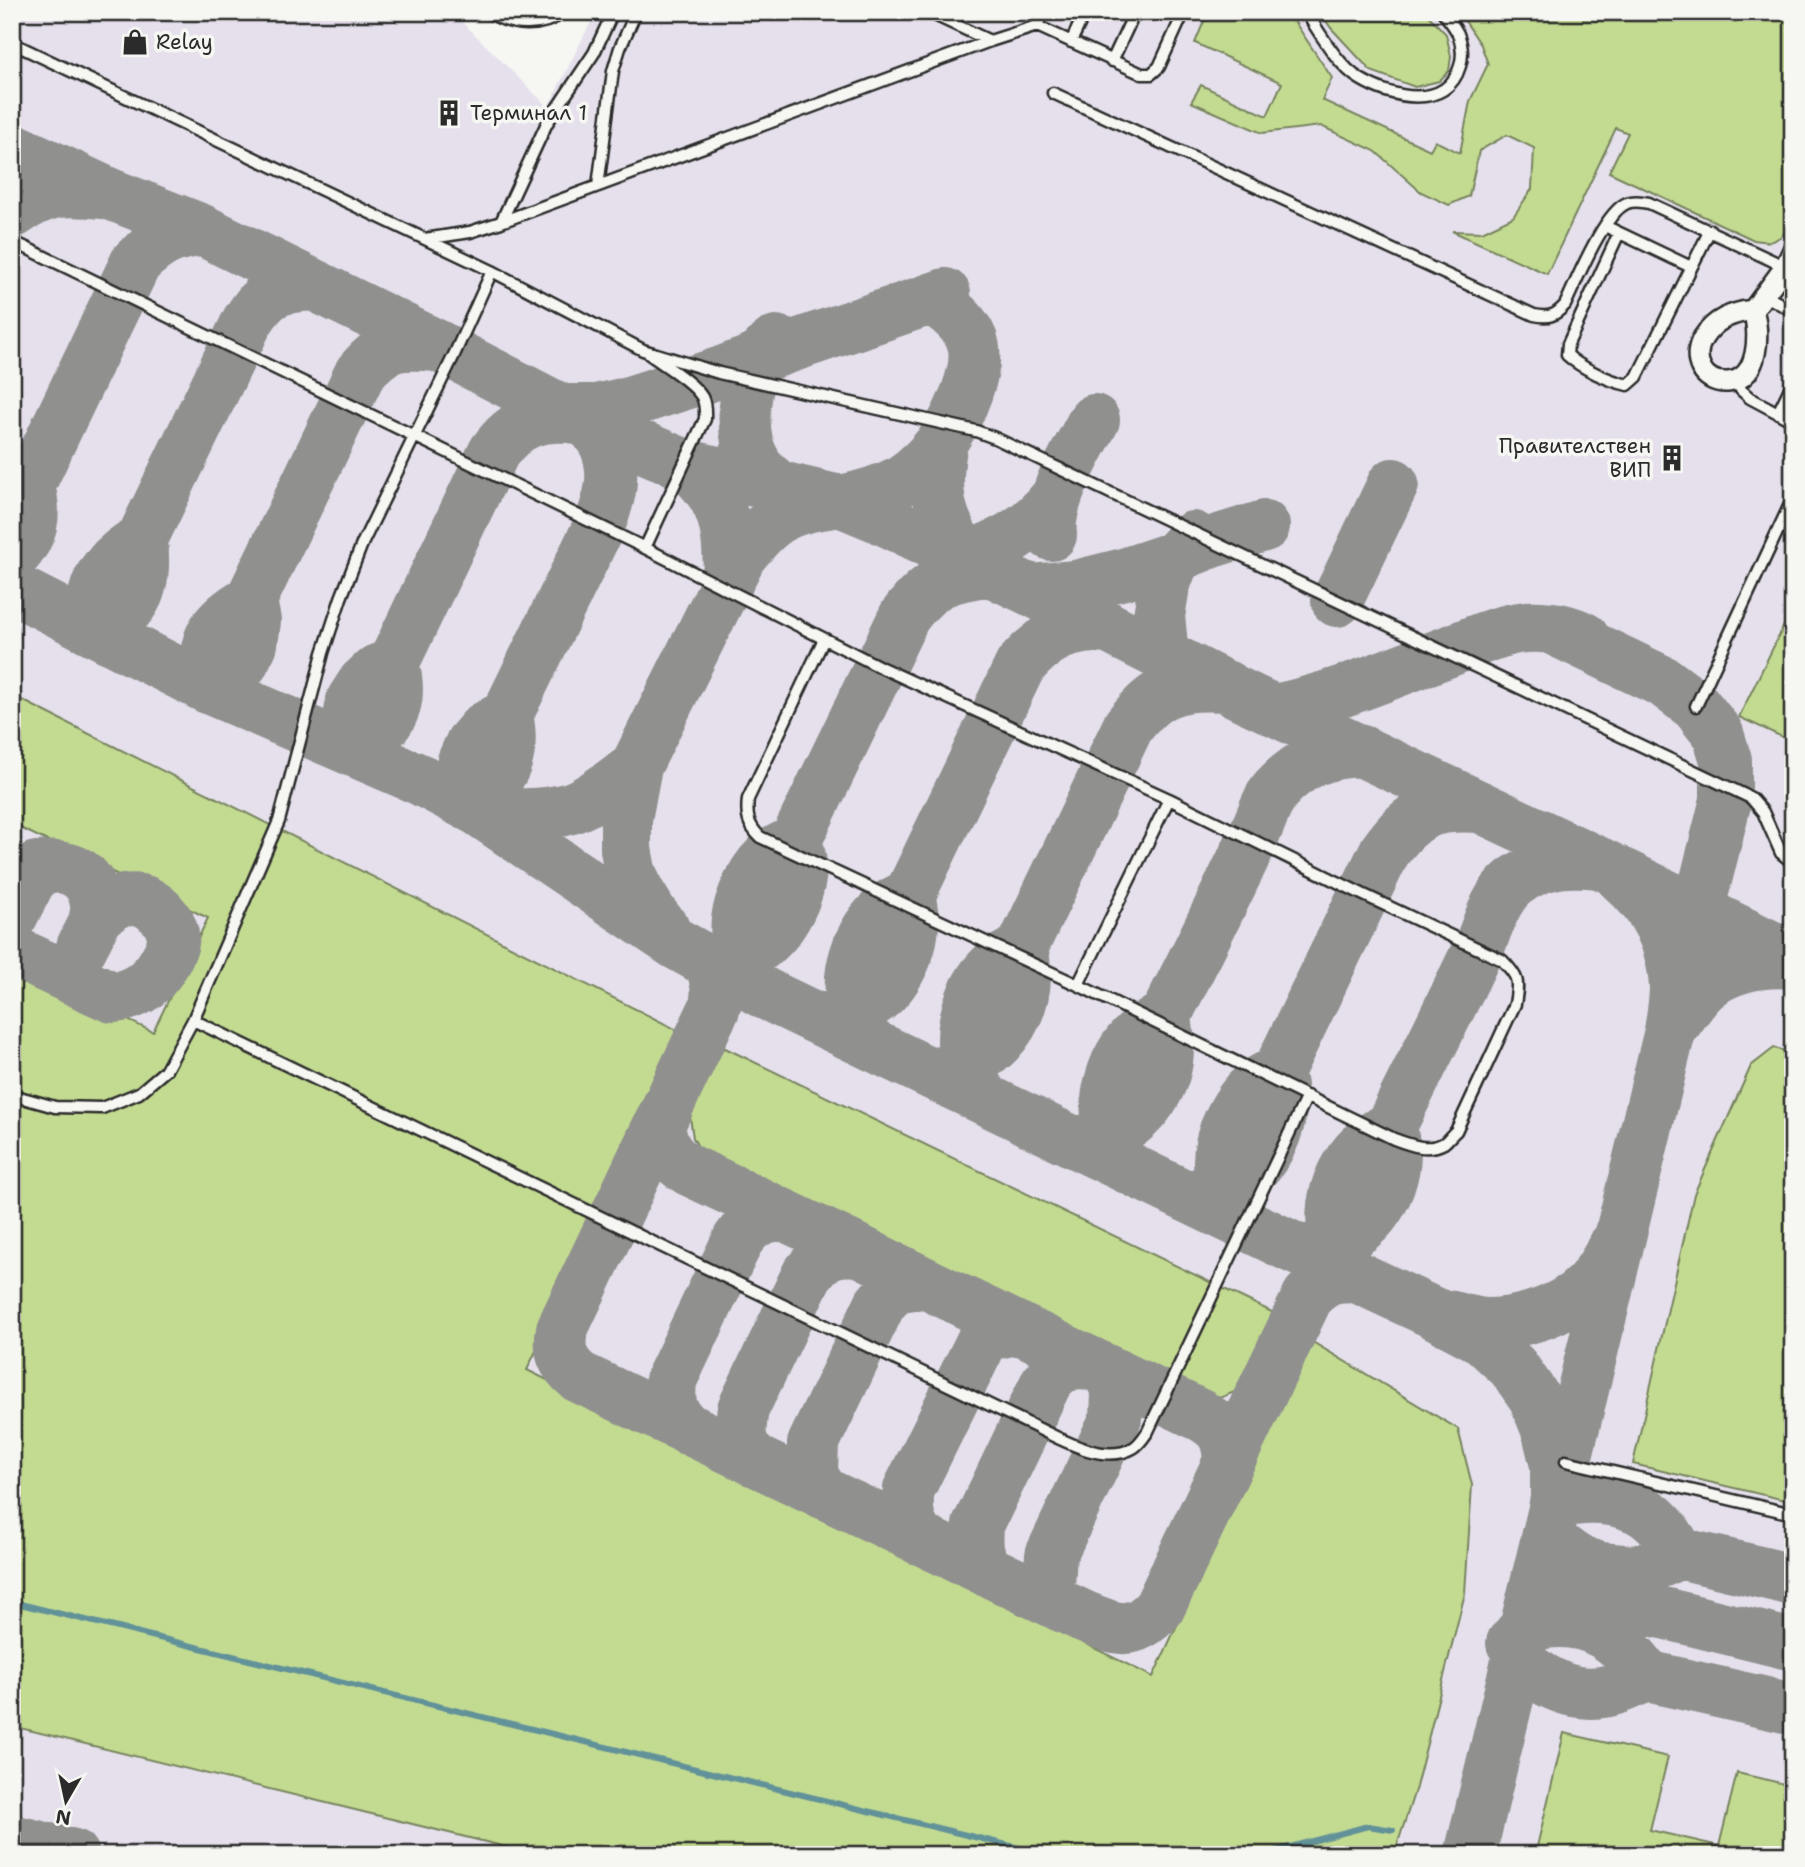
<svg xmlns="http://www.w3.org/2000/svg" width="1805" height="1867" viewBox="0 0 1805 1867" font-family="'Shantell Sans',sans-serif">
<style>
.built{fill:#e5e0ec}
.green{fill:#c3db91;stroke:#77835e;stroke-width:2}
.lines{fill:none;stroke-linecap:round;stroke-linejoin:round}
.stream{stroke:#629299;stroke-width:6}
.taxiway{stroke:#90908e;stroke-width:52}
.service-casing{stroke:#2b2b2b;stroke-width:15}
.minor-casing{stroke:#2b2b2b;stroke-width:24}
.service{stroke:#f6f6f2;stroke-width:10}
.minor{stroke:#f6f6f2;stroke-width:19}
.labels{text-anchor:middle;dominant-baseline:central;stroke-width:7;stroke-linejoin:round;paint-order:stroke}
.poi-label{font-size:21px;fill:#2b2b2b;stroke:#f6f6f2;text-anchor:start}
</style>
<rect width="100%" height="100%" fill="#f6f6f2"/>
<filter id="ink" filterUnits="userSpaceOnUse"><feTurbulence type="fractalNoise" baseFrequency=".0143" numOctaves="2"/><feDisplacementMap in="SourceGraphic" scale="14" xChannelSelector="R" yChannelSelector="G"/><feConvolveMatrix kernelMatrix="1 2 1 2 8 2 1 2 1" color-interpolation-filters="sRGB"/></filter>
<g filter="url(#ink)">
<!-- built -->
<path class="built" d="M 12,12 L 381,12 L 394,24 L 406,12 L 409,12 L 416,18 L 422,12 L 452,12 L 548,107 L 596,12 L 1793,12 L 1793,197 L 1787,210 L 1793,213 L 1793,1855 L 12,1855 Z"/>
<!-- green -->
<path class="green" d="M 1235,12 L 1288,12 L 1332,78 L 1322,100 L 1430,150 L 1435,141 L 1460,153 L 1470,101 L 1488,64 L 1481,45 L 1459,12 L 1793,12 L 1793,197 L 1787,210 L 1793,213 C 1793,225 1784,237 1772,241 C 1767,242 1759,241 1754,240 L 1609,172 L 1628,133 L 1616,128 L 1547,274 L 1452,231 L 1482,232 L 1513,217 L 1532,189 L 1534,148 L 1507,135 L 1479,151 L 1469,196 L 1449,205 L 1421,192 L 1375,151 L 1321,126 L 1262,133 L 1191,102 L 1201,85 L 1267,116 L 1282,83 L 1195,43 L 1204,21 Z
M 1320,12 L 1425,12 L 1446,34 L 1451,56 L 1449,71 L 1439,81 L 1415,87 L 1371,71 L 1331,28 Z
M 1793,607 L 1793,742 L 1739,717 Z
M 12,695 L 685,1034 L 527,1370 L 1153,1677 L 1309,1340 L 1458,1429 L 1472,1485 L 1465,1593 L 1416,1787 L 1394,1855 L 539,1855 L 12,1726 L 12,965 L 153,1032 L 208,918 L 12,824 Z
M 723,1047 L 1274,1313 L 1278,1330 L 1263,1366 L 1245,1388 L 1217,1399 L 1186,1394 L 725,1172 L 704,1157 L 693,1138 L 689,1110 L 715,1055 Z
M 1774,1048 L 1793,1053 L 1793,1502 L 1633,1464 L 1694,1194 L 1751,1066 Z
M 1564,1733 L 1668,1757 L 1650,1830 L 1719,1846 L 1737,1773 L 1793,1786 L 1793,1855 L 1535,1855 Z"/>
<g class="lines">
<!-- stream -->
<path class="stream" d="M 12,1602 L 1048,1855
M 1261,1855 L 1368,1826 L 1393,1830"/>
<!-- taxiway -->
<path class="taxiway" d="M 12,148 L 110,194 L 202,230 L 438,346 L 593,426 L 683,464 L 840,501 L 881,518 L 1107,627 L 1242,695 L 1608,867 L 1793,957
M 12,213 C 47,189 63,189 104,193
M 776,341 C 744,362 736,428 754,460 C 760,472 769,480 780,487
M 562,410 L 596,410 L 626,403 L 719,373 L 761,357 L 945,294
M 942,442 C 933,490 938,517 965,558 C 1004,543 1027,532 1054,500
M 685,464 C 725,495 731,534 728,582
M 12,495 L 29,486 L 136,262 C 160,240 170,235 202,230
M 1051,535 C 1047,500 1078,451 1094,420
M 142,539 C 115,555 93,575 93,608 C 93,615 96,623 97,630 C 141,610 146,584 142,539 L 247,322 C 267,290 277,287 315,285
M 12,558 C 33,535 37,516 29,486
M 12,588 L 208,688 L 421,780 L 478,810 L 675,943 L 766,994 L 1286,1244 L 1434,1313 L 1483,1339 L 1513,1367 L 1534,1397 L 1548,1432 L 1556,1465 L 1556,1503
M 1031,590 L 1076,586 L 1124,574 L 1175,557 L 1212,542 L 1264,526
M 251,600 C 211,622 200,642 208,688 L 228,678 L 242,664 L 252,644 L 255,621 L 251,600 L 360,373 C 385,342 401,343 438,346
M 1337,601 L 1393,484
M 1551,628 L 1664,682 L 1696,706 L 1718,734 L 1726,760 L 1726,800 L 1690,944
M 1163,655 L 1159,616 L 1164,586 L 1175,557 L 1193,537
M 393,664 L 377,670 L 363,683 L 352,700 L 348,726 L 352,750 C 389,731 405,706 393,664 L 494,452 C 516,421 541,413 578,418
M 1274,710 C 1331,699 1384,676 1439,655 C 1467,645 1496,630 1526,627 C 1545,626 1567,629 1584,638
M 507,715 L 484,728 L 471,743 L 463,761 L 459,781 L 463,802 C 503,788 516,756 507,715 L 599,526 C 610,499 617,473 605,445 C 602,439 597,432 593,426
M 478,810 C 508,815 541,817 571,808 C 592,801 618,780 636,766
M 12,916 L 37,867 C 62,865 86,868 94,895 C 96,902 97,910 95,917 C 94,927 86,938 82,947
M 664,929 L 652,914 L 638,891 L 630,871 L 626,849 L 626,819 L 636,766 L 741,555 C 755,539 768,522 788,513 C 805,505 822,504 840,501 C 861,497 882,491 901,481 C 916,471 933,455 943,440 C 958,417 982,368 972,340 C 964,321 949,310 932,299
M 12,951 L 112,997 C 140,996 158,977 169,953 C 170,950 172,947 173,943 C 176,926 159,907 144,901 C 137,898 125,899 117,902 C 110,906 102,913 95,918
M 710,963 C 716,979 719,992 714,1009 L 562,1329 C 558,1351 562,1363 579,1377 L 1083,1616 C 1115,1629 1133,1638 1159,1608 L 1308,1296 C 1324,1279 1333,1277 1356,1277
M 714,965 C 728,961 742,957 755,949 C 780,934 801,896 801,866 C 801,857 798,848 796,840
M 752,986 C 746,970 739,955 737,938 C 733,912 749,875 768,857 C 775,850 788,846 796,840 L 904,617 C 931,580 946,577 991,570
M 824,1019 C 838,1015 853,1012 866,1005 C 894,990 913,953 913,921 C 913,912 910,903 910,894
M 1670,1031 C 1680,1017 1689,1003 1700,991 C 1723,967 1761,960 1793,963
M 868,1043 C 863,1032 856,1020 853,1008 C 845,972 858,932 886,908 C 893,902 902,899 910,894 L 1020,666 C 1047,635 1065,628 1106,626
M 936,1072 C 946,1069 959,1069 968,1064 C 1013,1040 1033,997 1022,948
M 983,1098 C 977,1087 970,1075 966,1063 C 957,1030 970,984 998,962 C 1006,957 1014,953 1022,948 L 1129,725 C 1136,717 1144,707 1152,701 C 1173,684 1201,685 1226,686
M 659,1125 C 663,1150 668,1157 689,1170 L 860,1251 L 964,1302 L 1202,1416 C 1223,1428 1227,1437 1229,1460
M 1082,1141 C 1091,1139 1100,1137 1109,1134 C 1143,1122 1168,1084 1168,1048 C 1169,1038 1167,1026 1166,1015
M 1124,1166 C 1120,1156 1114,1146 1111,1136 C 1099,1101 1113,1052 1143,1030 C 1150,1025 1159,1020 1166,1015 C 1195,957 1224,900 1251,842 C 1258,828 1267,799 1276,789 C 1301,762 1326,752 1362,751
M 1193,1195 C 1207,1192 1223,1190 1235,1182 C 1272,1161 1290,1113 1278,1072
M 1237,1220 C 1229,1202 1220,1183 1219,1163 C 1218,1136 1237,1098 1259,1082 C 1264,1078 1271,1075 1278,1072 L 1385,851 C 1414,811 1432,804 1481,807
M 1308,1250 C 1324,1246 1339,1242 1353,1233 C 1385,1212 1404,1165 1390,1128
M 1351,1275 C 1345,1264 1338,1253 1335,1240 C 1324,1196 1347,1146 1390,1128 C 1419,1069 1450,1009 1478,949 C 1488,927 1494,899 1513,883 C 1541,861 1566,860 1600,863
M 1448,1316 C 1460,1319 1473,1323 1485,1324 C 1515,1324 1548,1315 1573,1298 C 1590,1287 1604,1266 1613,1247
M 687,1429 C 670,1411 669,1404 671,1380 L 738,1240 C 750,1222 763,1216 784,1215
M 755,1461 C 738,1443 739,1434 743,1409 L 807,1275 C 823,1253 833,1249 860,1251
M 825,1494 L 816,1482 L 812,1472 L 813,1444 L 880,1304 C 895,1285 903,1284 926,1284
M 1555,1503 C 1591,1495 1634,1496 1660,1525 C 1667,1533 1673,1543 1679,1553
M 919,1539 C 908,1522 906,1508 909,1489 L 981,1343 L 990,1335 L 1019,1328
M 1548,1539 L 1569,1555 L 1580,1562 L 1601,1568 L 1633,1571 L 1648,1568 L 1679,1553 L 1793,1580
M 989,1572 C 976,1557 977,1545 978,1525 L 1046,1383 C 1060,1363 1072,1363 1095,1365
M 1061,1606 L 1051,1596 L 1049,1587 L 1051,1555 L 1116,1418 L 1117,1393 L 1112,1379 L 1104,1369
M 1545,1623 C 1592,1617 1621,1639 1647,1676
M 1512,1643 C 1540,1607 1566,1599 1610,1600 L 1789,1644 L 1793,1642
M 1517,1661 C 1546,1683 1574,1700 1612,1690 C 1624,1687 1636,1680 1647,1676
M 1647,1676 L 1793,1709
M 12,1840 L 74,1855
M 1470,1855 L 1670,1031 C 1672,1017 1675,1002 1675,987 C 1673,943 1654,905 1621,877"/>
<!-- service casing -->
<g class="service-casing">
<path id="service" d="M 488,12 C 512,27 541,29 564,12
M 928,12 L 990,41
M 1306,12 C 1320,33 1338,66 1360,79 C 1391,98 1447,111 1460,66 C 1463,56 1462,44 1458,34 C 1455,27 1448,19 1443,12
M 1037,26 L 1142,74 L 1151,74 L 1159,67 L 1184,12
M 1071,42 L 1085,12
M 12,43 L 425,239 L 470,232 L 501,222 L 990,41 L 1037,26 L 1043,12
M 1112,61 L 1135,12
M 1053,93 L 1534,315 C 1549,318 1555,316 1565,305 C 1576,282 1604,212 1627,203 C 1634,200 1642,202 1649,203 L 1786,267
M 598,186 L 613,71 L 620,48 L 636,12
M 501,222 L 547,123 L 594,53 L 613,12
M 1605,226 L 1691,267
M 1619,233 L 1568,344 L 1567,355 C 1581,368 1609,381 1628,385 L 1637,377 L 1710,230
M 425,239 L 492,271 L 643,350 L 719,373 L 976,431 L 995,438 L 1751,798 L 1763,812 L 1781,853 L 1793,863
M 12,241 L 645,548 L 880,667 L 1169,799 L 1364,895 L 1502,960 C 1519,977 1519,981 1515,1004 L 1456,1131 C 1452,1134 1448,1140 1444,1143 C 1428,1152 1410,1145 1394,1139 L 1078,985 L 760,837 C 748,825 746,816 748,799 L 824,639
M 1764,295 L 1793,311
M 1737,380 L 1741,390 L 1750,398 L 1793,421
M 1778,413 L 1793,382
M 645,548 L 705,419 C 705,411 706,405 702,397 C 693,382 664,365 649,354
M 1696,706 L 1793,498
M 1078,985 L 1169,799
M 193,1020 L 1027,1423 C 1056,1436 1102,1466 1133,1448 C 1139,1445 1144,1437 1148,1431 L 1307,1096
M 12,1095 L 55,1107 L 102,1108 L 139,1093 L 166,1070 L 193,1020 L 279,821 L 323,653 L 341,598 L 362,544 L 454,355 L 492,271
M 1566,1461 L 1793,1514"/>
</g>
<!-- minor casing -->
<g class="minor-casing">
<path id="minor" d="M 1753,310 C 1760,331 1760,380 1728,382 C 1702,384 1691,358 1703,338 C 1715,319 1732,313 1753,310 L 1785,267 L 1793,250"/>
</g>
<!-- service -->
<use href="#service" class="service"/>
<!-- minor -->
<use href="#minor" class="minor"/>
</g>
</g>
<!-- icons -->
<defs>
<g id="shop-bare" transform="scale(2.1)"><path d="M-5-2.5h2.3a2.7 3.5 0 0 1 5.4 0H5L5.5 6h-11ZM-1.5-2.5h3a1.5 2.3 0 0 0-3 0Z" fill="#2b2b2b" stroke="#f6f6f2" stroke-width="2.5" paint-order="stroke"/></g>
<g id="building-bare" transform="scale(2.1)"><path d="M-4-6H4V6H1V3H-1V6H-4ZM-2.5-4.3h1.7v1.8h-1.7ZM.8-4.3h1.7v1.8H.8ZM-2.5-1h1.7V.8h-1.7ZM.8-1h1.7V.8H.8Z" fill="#2b2b2b" stroke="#f6f6f2" stroke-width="2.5" paint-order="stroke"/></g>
</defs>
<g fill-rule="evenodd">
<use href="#shop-bare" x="135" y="42"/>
<use href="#building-bare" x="449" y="113"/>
<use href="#building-bare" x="1672" y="458"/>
</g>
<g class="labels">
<!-- poi labels -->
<g class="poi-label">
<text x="156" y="42">Relay</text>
<text x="470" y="113">Терминал 1</text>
<text x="1651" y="446" text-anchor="end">Правителствен<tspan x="1651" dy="24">ВИП</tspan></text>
</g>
</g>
<!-- margin -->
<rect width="1805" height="1867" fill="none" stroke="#f6f6f2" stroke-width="42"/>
<rect x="21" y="21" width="1763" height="1825" fill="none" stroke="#2b2b2b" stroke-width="2.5" filter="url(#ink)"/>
<!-- north arrow -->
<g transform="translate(66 1801) rotate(189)" stroke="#f6f6f2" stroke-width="5" paint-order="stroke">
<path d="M0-5L12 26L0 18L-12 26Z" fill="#2b2b2b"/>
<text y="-10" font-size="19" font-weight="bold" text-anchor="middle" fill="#2b2b2b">N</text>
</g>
</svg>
